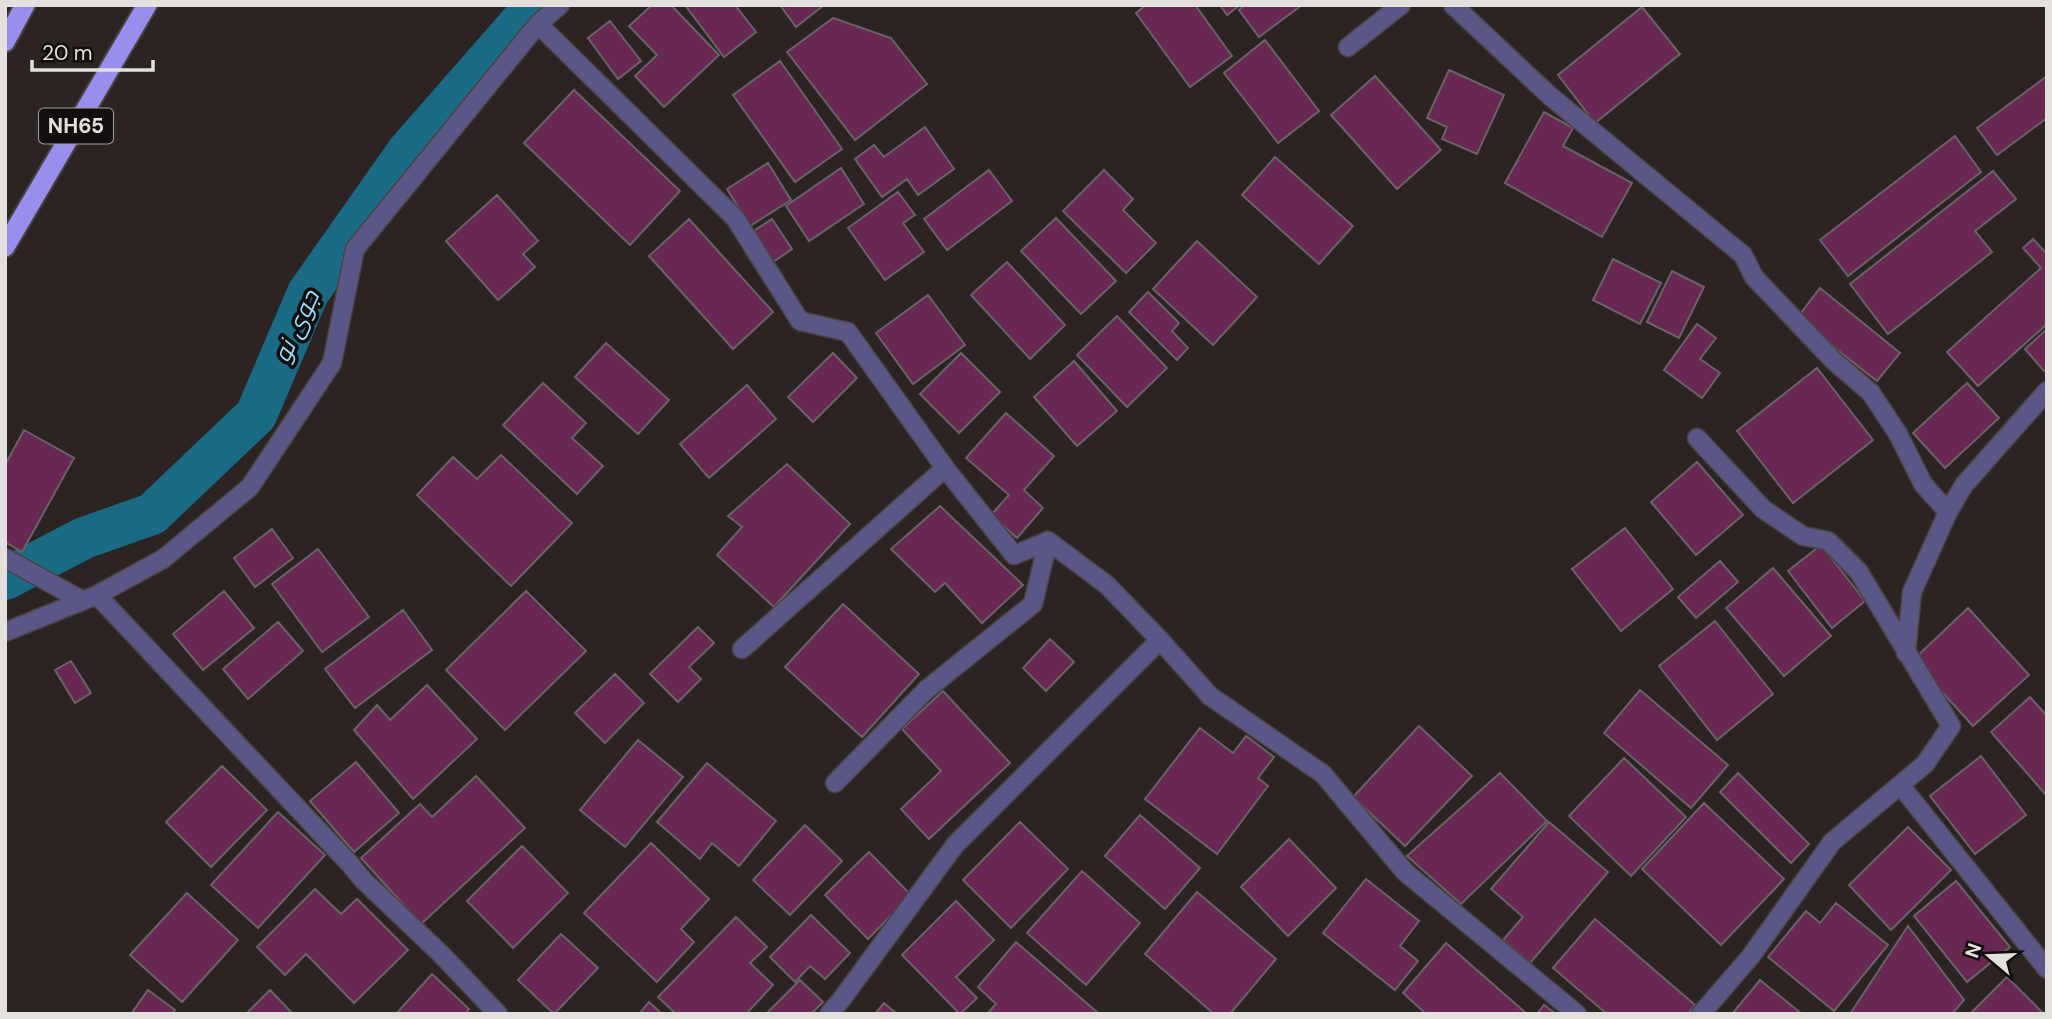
<svg xmlns="http://www.w3.org/2000/svg" width="2052" height="1019" viewBox="0 0 2052 1019" font-family="'DM Sans',Cairo,sans-serif">
<style>
.lines{fill:none;stroke-linecap:round;stroke-linejoin:round}
.canal{stroke:#1a6985;stroke-width:42}
.building{fill:#692852;stroke:#696266;stroke-width:2}
.service-casing{stroke:#494240;stroke-width:21}
.minor-casing{stroke:#494240;stroke-width:21}
.trunk-casing{stroke:#494240;stroke-width:23}
.service{stroke:#5a5685;stroke-width:18}
.minor{stroke:#5a5685;stroke-width:18}
.trunk{stroke:#988eee;stroke-width:19}
.labels{text-anchor:middle;dominant-baseline:central;stroke-width:7;stroke-linejoin:round;paint-order:stroke}
.shield{fill:#110e0d;stroke:#a5a19f;stroke-width:2}
.shield-label{font-size:21px;font-weight:bold;fill:#e4e0de}
.water-label{font-size:24px;font-style:italic;fill:#98defd;stroke:#110e0d}
</style>
<rect width="100%" height="100%" fill="#2b2422"/>
<g class="lines">
<!-- canal -->
<path class="canal" d="M 5,579 L 84,538 L 152,514 L 256,415 L 308,293 L 408,151 L 536,5"/>
</g>
<!-- building -->
<path class="building" d="M 652,5 L 671,5 L 719,55 L 664,107 L 635,76 L 657,55 L 629,26 Z
M 685,5 L 735,5 L 756,32 L 724,57 Z
M 780,5 L 824,5 L 796,27 Z
M 1146,5 L 1195,5 L 1232,56 L 1190,87 L 1136,13 Z
M 1220,5 L 1240,5 L 1227,15 Z
M 1245,5 L 1302,5 L 1259,37 L 1239,10 Z
M 1642,7 L 1680,54 L 1595,123 L 1558,75 Z
M 833,18 L 891,38 L 927,84 L 855,140 L 787,52 Z
M 610,21 L 641,61 L 618,79 L 588,38 Z
M 1265,40 L 1319,111 L 1278,143 L 1224,73 Z
M 780,61 L 842,149 L 795,182 L 733,95 Z
M 1449,70 L 1504,95 L 1477,154 L 1442,139 L 1447,127 L 1427,118 Z
M 1375,76 L 1441,150 L 1397,189 L 1331,115 Z
M 2047,76 L 2047,118 L 1997,155 L 1977,128 Z
M 574,90 L 680,191 L 630,245 L 524,143 Z
M 1544,112 L 1573,128 L 1563,146 L 1632,183 L 1602,237 L 1505,183 Z
M 925,127 L 954,169 L 918,195 L 907,179 L 882,197 L 855,159 L 874,145 L 884,157 Z
M 1955,136 L 1981,172 L 1848,276 L 1820,240 Z
M 1275,157 L 1353,226 L 1319,264 L 1242,195 Z
M 768,163 L 791,200 L 750,226 L 727,189 Z
M 841,168 L 864,204 L 809,241 L 786,206 Z
M 989,170 L 1012,201 L 947,250 L 924,219 Z
M 1104,170 L 1133,199 L 1123,210 L 1156,243 L 1126,273 L 1063,211 Z
M 1993,171 L 2016,199 L 1975,231 L 1992,252 L 1888,334 L 1850,284 Z
M 898,192 L 915,215 L 903,223 L 924,252 L 885,280 L 848,228 Z
M 497,195 L 538,241 L 523,254 L 535,267 L 498,300 L 446,241 Z
M 1056,218 L 1116,281 L 1081,314 L 1021,251 Z
M 689,219 L 773,312 L 733,349 L 649,256 Z
M 772,219 L 792,249 L 773,262 L 752,232 Z
M 2033,239 L 2047,254 L 2047,324 L 1978,386 L 1947,352 L 2041,268 L 2023,248 Z
M 1197,241 L 1257,297 L 1213,345 L 1153,289 Z
M 1613,259 L 1661,283 L 1640,324 L 1593,300 Z
M 1007,262 L 1065,325 L 1030,359 L 971,295 Z
M 1672,271 L 1704,287 L 1679,338 L 1647,322 Z
M 1820,288 L 1900,353 L 1877,381 L 1797,318 Z
M 1148,292 L 1179,323 L 1172,331 L 1188,348 L 1177,360 L 1129,312 Z
M 928,295 L 965,345 L 913,384 L 876,333 Z
M 1117,316 L 1167,368 L 1127,407 L 1077,355 Z
M 1697,324 L 1716,338 L 1700,359 L 1720,373 L 1702,398 L 1664,370 Z
M 2047,329 L 2047,368 L 2044,371 L 2025,349 Z
M 606,343 L 669,400 L 638,434 L 575,377 Z
M 833,353 L 857,378 L 813,422 L 788,397 Z
M 961,353 L 1000,392 L 959,433 L 920,394 Z
M 1074,361 L 1117,411 L 1077,446 L 1034,397 Z
M 1817,368 L 1873,440 L 1793,503 L 1737,431 Z
M 543,383 L 586,423 L 572,438 L 603,466 L 577,494 L 503,425 Z
M 1967,383 L 1999,418 L 1945,468 L 1913,433 Z
M 747,385 L 776,419 L 709,478 L 680,444 Z
M 1006,413 L 1054,456 L 1024,490 L 1043,508 L 1017,538 L 991,515 L 1009,495 L 966,458 Z
M 24,430 L 74,458 L 22,552 L 5,542 L 5,465 Z
M 501,455 L 572,523 L 511,586 L 417,495 L 453,457 L 477,479 Z
M 1697,462 L 1743,515 L 1696,555 L 1651,502 Z
M 787,464 L 850,524 L 774,607 L 717,555 L 742,527 L 728,516 Z
M 940,506 L 1023,585 L 982,623 L 945,583 L 935,592 L 891,549 Z
M 1625,528 L 1673,589 L 1621,631 L 1572,569 Z
M 272,529 L 293,558 L 255,587 L 234,558 Z
M 1821,545 L 1865,601 L 1832,628 L 1788,571 Z
M 318,549 L 369,617 L 322,652 L 272,584 Z
M 1720,561 L 1738,582 L 1696,618 L 1678,597 Z
M 1773,568 L 1831,636 L 1784,676 L 1726,608 Z
M 224,591 L 254,628 L 203,670 L 173,634 Z
M 526,591 L 586,651 L 505,730 L 446,670 Z
M 843,604 L 919,674 L 862,737 L 785,667 Z
M 1968,608 L 2029,675 L 1973,726 L 1913,660 Z
M 403,610 L 432,650 L 355,708 L 325,669 Z
M 1715,621 L 1773,694 L 1717,740 L 1659,666 Z
M 278,622 L 303,651 L 248,699 L 223,669 Z
M 698,627 L 714,643 L 689,667 L 701,679 L 678,702 L 650,674 Z
M 1050,639 L 1074,662 L 1046,691 L 1023,668 Z
M 71,661 L 91,693 L 75,703 L 55,670 Z
M 615,674 L 644,703 L 605,743 L 575,713 Z
M 427,685 L 477,739 L 413,799 L 354,730 L 377,705 L 390,720 Z
M 1640,690 L 1728,765 L 1691,808 L 1604,733 Z
M 943,691 L 1010,763 L 929,839 L 901,809 L 941,771 L 902,729 Z
M 2030,697 L 2047,716 L 2047,796 L 1991,732 Z
M 1419,726 L 1472,776 L 1405,846 L 1353,797 Z
M 1200,728 L 1233,753 L 1246,736 L 1274,757 L 1258,778 L 1268,786 L 1217,854 L 1145,799 Z
M 638,740 L 683,777 L 625,847 L 580,810 Z
M 1981,756 L 2026,815 L 1975,854 L 1930,796 Z
M 1624,758 L 1686,817 L 1631,876 L 1569,816 Z
M 356,762 L 399,813 L 354,852 L 310,801 Z
M 707,763 L 776,821 L 739,866 L 712,843 L 700,859 L 657,822 Z
M 222,766 L 267,810 L 211,867 L 166,822 Z
M 1500,773 L 1547,821 L 1461,904 L 1407,856 Z
M 1738,773 L 1809,844 L 1791,863 L 1720,792 Z
M 476,776 L 525,828 L 421,924 L 361,858 L 420,804 L 432,817 Z
M 1704,803 L 1784,879 L 1721,945 L 1642,869 Z
M 278,812 L 325,855 L 258,928 L 211,885 Z
M 1140,815 L 1200,868 L 1165,909 L 1105,856 Z
M 1020,822 L 1068,869 L 1011,928 L 963,880 Z
M 1549,822 L 1608,872 L 1530,963 L 1503,940 L 1523,917 L 1491,889 Z
M 805,825 L 842,861 L 790,915 L 753,880 Z
M 1908,827 L 1951,870 L 1891,930 L 1849,885 Z
M 1289,839 L 1336,888 L 1288,936 L 1241,887 Z
M 651,843 L 709,899 L 681,929 L 694,942 L 657,982 L 584,913 Z
M 522,846 L 568,893 L 513,948 L 467,901 Z
M 869,852 L 911,895 L 868,939 L 825,895 Z
M 1082,871 L 1140,923 L 1086,985 L 1027,933 Z
M 1366,879 L 1419,921 L 1400,946 L 1418,961 L 1395,990 L 1323,933 Z
M 1956,881 L 2010,947 L 1967,982 L 1914,916 Z
M 315,889 L 341,914 L 357,899 L 408,950 L 354,1003 L 306,954 L 285,975 L 257,947 Z
M 1197,892 L 1276,959 L 1230,1014 L 1214,1014 L 1145,954 Z
M 187,893 L 238,940 L 182,1002 L 130,955 Z
M 956,901 L 994,940 L 956,977 L 977,998 L 960,1014 L 902,955 Z
M 1836,903 L 1888,945 L 1834,1011 L 1768,957 L 1806,911 L 1820,923 Z
M 811,915 L 850,953 L 825,979 L 810,966 L 795,982 L 770,957 Z
M 736,917 L 767,947 L 750,963 L 773,985 L 746,1014 L 676,1014 L 658,997 Z
M 1595,919 L 1695,1005 L 1688,1014 L 1607,1014 L 1553,968 Z
M 1908,926 L 1964,1000 L 1952,1014 L 1850,1014 Z
M 561,934 L 598,968 L 554,1014 L 518,980 Z
M 1016,942 L 1098,1013 L 1098,1014 L 987,1014 L 996,1004 L 978,987 Z
M 1446,943 L 1527,1014 L 1426,1014 L 1403,993 Z
M 432,974 L 469,1009 L 465,1014 L 396,1014 Z
M 2007,977 L 2044,1014 L 1970,1014 Z
M 800,980 L 823,1002 L 811,1014 L 766,1014 Z
M 1760,980 L 1802,1014 L 1732,1014 Z
M 148,990 L 175,1010 L 172,1014 L 131,1014 Z
M 270,990 L 293,1014 L 246,1014 Z
M 649,1002 L 662,1014 L 639,1014 Z
M 884,1003 L 897,1014 L 875,1014 Z
M 1544,1005 L 1556,1014 L 1537,1014 Z"/>
<g class="lines">
<!-- service casing -->
<g class="service-casing">
<path id="service" d="M 1453,5 L 1550,96 L 1743,255 L 1754,277 L 1834,361 L 1871,393 L 1898,434 L 1923,484 L 1948,512
M 1348,47 L 1401,5
M 1697,438 L 1763,509 L 1803,536 L 1828,541 L 1859,572 L 1951,726 L 1925,764 L 1832,842 L 1751,956 L 1701,1014
M 97,595 L 350,864 L 363,880 L 441,954 L 498,1014
M 1160,640 L 1210,696 L 1323,774 L 1405,872 L 1577,1014
M 742,649 L 945,468
M 835,783 L 926,690 L 1033,604 L 1048,541"/>
</g>
<!-- minor casing -->
<g class="minor-casing">
<path id="minor" d="M 538,24 L 735,218 L 800,321 L 848,332 L 945,468 L 1014,555 L 1048,541 L 1107,585 L 1160,640 L 955,845 L 841,1000 L 829,1014
M 5,558 L 83,601
M 5,632 L 97,595 L 163,559 L 250,487 L 332,363 L 355,249 L 538,24 L 560,5
M 1906,653 L 1912,592 L 1948,512 L 1964,485 L 2047,391
M 1901,786 L 2047,969"/>
</g>
<!-- trunk casing -->
<g class="trunk-casing">
<path id="trunk" d="M 5,42 L 25,5
M 5,247 L 147,5"/>
</g>
<!-- service -->
<use href="#service" class="service"/>
<!-- minor -->
<use href="#minor" class="minor"/>
<!-- trunk -->
<use href="#trunk" class="trunk"/>
</g>
<g class="labels">
<!-- shield labels -->
<rect class="shield" x="39" y="108.5" width="74" height="35" rx="5"/>
<g class="shield-label">
<text x="76" y="126">NH65</text>
</g>
<!-- water labels -->
<g class="water-label">
<text transform="translate(296 326) rotate(-65)">جوی نو</text>
</g>
</g>
<!-- border -->
<rect width="2052" height="1019" fill="none" stroke="#e4e0de" stroke-width="14"/>
<!-- north arrow -->
<g transform="translate(1989 956) rotate(289)" stroke="#110e0d" stroke-width="5" paint-order="stroke">
<path d="M0-5L12 26L0 18L-12 26Z" fill="#e4e0de"/>
<text y="-10" font-size="19" font-weight="bold" text-anchor="middle" fill="#e4e0de">N</text>
</g>
<!-- scale -->
<path d="M32 60v10h121v-10" fill="none" stroke="#e4e0de" stroke-width="3.5"/>
<text x="42" y="60" font-size="21" fill="#e4e0de" stroke="#110e0d" stroke-width="5" paint-order="stroke">20 m</text>
</svg>
